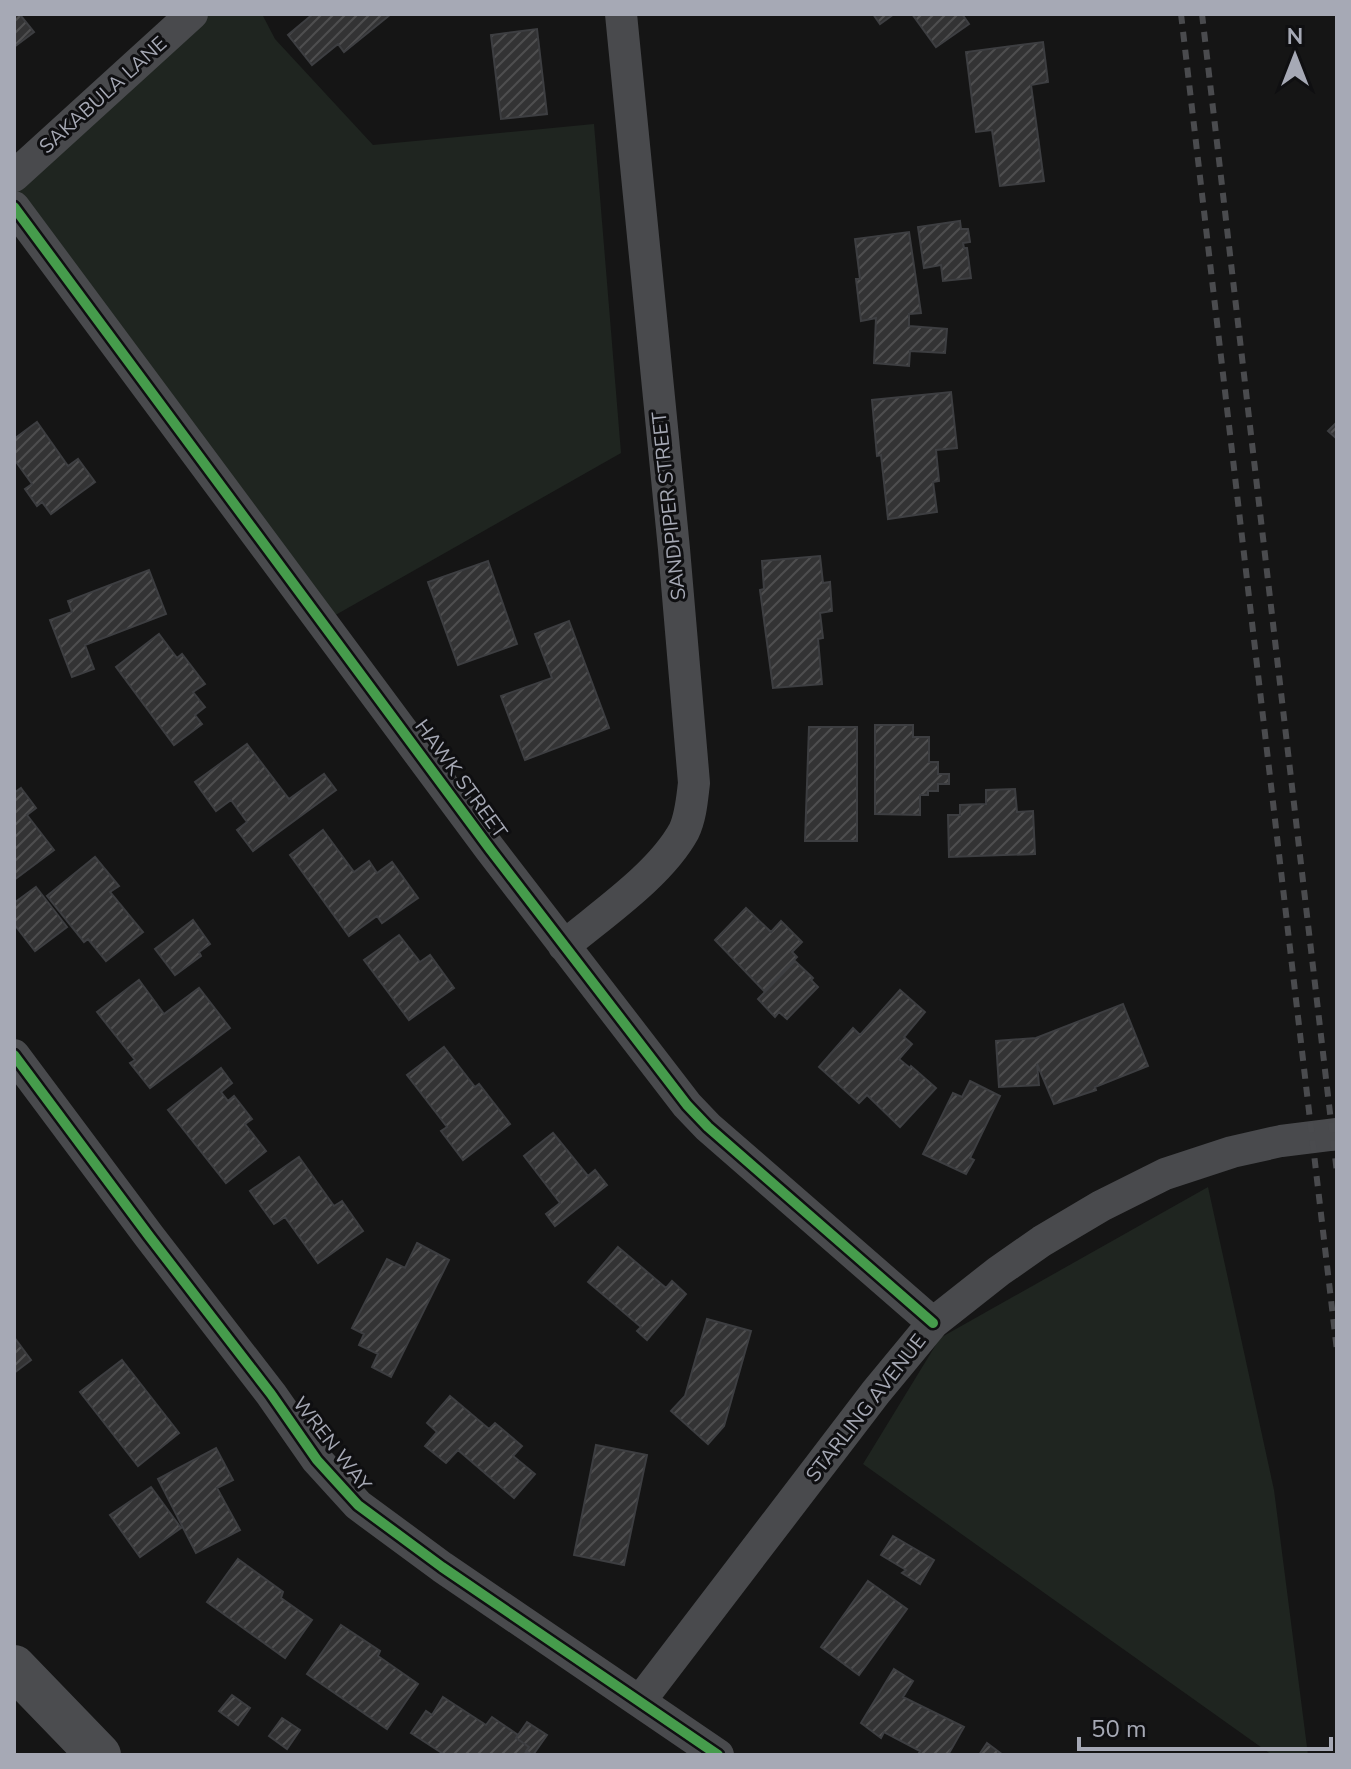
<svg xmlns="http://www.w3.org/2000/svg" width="1351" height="1769" viewBox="0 0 1351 1769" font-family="'Nunito Sans',sans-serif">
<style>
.green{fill:#1f2520}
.building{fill:url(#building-hatch);stroke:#3d3e41;stroke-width:2}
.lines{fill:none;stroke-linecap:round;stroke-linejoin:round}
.street{stroke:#494a4d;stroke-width:32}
.highway{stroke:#4b4c4f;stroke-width:44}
.rail{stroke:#4a4b4e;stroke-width:6;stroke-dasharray:10 8;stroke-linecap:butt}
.cycleway-casing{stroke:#0f0f11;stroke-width:15}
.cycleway{stroke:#469c4c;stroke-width:10}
.labels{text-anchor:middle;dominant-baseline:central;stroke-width:6;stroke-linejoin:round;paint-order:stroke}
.street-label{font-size:20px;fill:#a6a9b5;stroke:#0f0f11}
</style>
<defs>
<pattern id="building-hatch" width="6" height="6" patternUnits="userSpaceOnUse" patternTransform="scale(2)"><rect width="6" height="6" fill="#333334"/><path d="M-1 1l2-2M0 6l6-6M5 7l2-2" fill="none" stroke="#4e4e4f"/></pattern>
</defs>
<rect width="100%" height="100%" fill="#151515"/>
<!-- green -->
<path class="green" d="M 203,14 L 262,14 L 275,39 L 373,145 L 594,124 L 621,453 L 332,617 L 14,192 Z
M 1208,1187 L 1274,1490 L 1308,1755 L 1272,1755 L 863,1464 L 940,1338 Z"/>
<!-- building -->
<path class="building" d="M 14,14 L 23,14 L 21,16 L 34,32 L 14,47 Z
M 313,14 L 391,14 L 344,52 L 338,44 L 312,65 L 288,35 Z
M 873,14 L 894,14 L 880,24 Z
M 912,14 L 962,14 L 969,24 L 936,47 Z
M 537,29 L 547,114 L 501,119 L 491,35 Z
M 1043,42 L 1048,82 L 1031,85 L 1044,181 L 1000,186 L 992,130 L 976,132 L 966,52 Z
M 960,221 L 961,229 L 968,229 L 970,242 L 963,243 L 964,248 L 967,248 L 971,278 L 943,281 L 941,265 L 924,268 L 918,227 Z
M 909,232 L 921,313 L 909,314 L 909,326 L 947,329 L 945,353 L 910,351 L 909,366 L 874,363 L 876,318 L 861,321 L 856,279 L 860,279 L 855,239 Z
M 951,392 L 957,448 L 936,450 L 939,481 L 933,482 L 937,512 L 888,519 L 881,455 L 877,456 L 872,400 Z
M 37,422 L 68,466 L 78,459 L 95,482 L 51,514 L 42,502 L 37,506 L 25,489 L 32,484 L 14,459 L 14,439 Z
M 1337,422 L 1337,439 L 1328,431 Z
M 820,556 L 823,583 L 830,582 L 832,611 L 820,613 L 823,638 L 818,639 L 822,684 L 773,688 L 760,590 L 764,589 L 762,561 Z
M 488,561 L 517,644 L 458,665 L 428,582 Z
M 149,570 L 166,614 L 85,645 L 94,669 L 72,677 L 50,620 L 72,612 L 68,601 Z
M 569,621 L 609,728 L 525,760 L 501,696 L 552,678 L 535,634 Z
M 159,634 L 177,658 L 182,654 L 205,684 L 193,692 L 205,707 L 195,715 L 202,724 L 174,745 L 116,667 Z
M 875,725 L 913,725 L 913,737 L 929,737 L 929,762 L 938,762 L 938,774 L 949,774 L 949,784 L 938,784 L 938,791 L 928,791 L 928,795 L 920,795 L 920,815 L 875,814 Z
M 809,727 L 857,727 L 857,841 L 805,841 Z
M 247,744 L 289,799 L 324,774 L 336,790 L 253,851 L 237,830 L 247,822 L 231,800 L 216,811 L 195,782 Z
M 21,788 L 36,808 L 27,815 L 54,850 L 14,880 L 14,793 Z
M 1015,789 L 1017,812 L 1033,811 L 1035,854 L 949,857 L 948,815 L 960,815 L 960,805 L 986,804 L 986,790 Z
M 323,830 L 354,872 L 369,861 L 377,873 L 392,862 L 418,898 L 382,923 L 377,916 L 349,936 L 290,855 Z
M 95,857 L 119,886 L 110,892 L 143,932 L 106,961 L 88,939 L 84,942 L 47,896 Z
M 36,887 L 67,927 L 35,951 L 14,924 L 14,903 Z
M 746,908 L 771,932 L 781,921 L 802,942 L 792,952 L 797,957 L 764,991 L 715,940 Z
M 193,920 L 210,944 L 199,952 L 201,956 L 175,975 L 155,949 Z
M 399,935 L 420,962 L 430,955 L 454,988 L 409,1020 L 364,960 Z
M 795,961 L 813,978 L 811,980 L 818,987 L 787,1019 L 779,1012 L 775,1017 L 758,999 Z
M 139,980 L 164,1014 L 199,988 L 230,1028 L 150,1088 L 130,1063 L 135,1060 L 97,1012 Z
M 900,990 L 925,1012 L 904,1037 L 912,1044 L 899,1059 L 910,1068 L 911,1066 L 936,1088 L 900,1127 L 867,1095 L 859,1103 L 819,1067 L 853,1028 L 860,1035 Z
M 1123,1004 L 1148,1066 L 1095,1087 L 1096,1090 L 1054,1104 L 1037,1064 L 1039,1085 L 999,1087 L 996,1041 L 1036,1038 Z
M 444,1047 L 475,1087 L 479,1084 L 510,1124 L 463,1160 L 441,1131 L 447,1127 L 407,1075 Z
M 221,1068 L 232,1083 L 221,1092 L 228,1101 L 234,1096 L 252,1119 L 245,1124 L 266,1151 L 226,1183 L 168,1110 Z
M 970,1081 L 1000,1096 L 970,1158 L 974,1160 L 966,1174 L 923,1154 L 953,1093 L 962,1097 Z
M 553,1133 L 588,1176 L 595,1170 L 607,1185 L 555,1226 L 546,1214 L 560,1203 L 524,1156 Z
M 299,1157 L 334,1206 L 342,1201 L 363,1231 L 318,1263 L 285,1217 L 274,1224 L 250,1191 Z
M 417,1243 L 449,1260 L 391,1377 L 372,1367 L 378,1354 L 359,1345 L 364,1334 L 352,1328 L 387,1259 L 405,1268 Z
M 618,1247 L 666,1288 L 672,1281 L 686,1294 L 647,1340 L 637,1331 L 641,1327 L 588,1282 Z
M 707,1319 L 751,1331 L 724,1426 L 708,1444 L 671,1411 L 685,1396 Z
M 14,1337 L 31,1360 L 14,1373 Z
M 122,1360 L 179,1433 L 138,1466 L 80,1392 Z
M 450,1396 L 489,1429 L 495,1423 L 522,1446 L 513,1456 L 535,1474 L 514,1498 L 458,1450 L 446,1463 L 425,1446 L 437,1432 L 427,1423 Z
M 596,1445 L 647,1455 L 624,1565 L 574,1555 Z
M 216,1448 L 233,1480 L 217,1488 L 240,1530 L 196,1553 L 158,1479 Z
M 151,1487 L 181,1528 L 140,1557 L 110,1515 Z
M 893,1536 L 934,1560 L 920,1584 L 902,1573 L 906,1570 L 881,1555 Z
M 238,1559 L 283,1592 L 281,1598 L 312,1620 L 285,1658 L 207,1602 Z
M 868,1581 L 907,1609 L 859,1675 L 821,1647 Z
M 341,1625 L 380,1651 L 378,1656 L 418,1684 L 387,1729 L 307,1674 Z
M 894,1669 L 913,1681 L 903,1697 L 964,1727 L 948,1755 L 918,1755 L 920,1751 L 884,1732 L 881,1738 L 861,1723 Z
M 232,1695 L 250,1708 L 238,1725 L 219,1711 Z
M 443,1697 L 486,1725 L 492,1717 L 518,1735 L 516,1738 L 529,1747 L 524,1755 L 445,1755 L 411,1733 L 426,1711 L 432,1715 Z
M 282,1718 L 300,1730 L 287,1749 L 269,1736 Z
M 527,1722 L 547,1735 L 533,1755 L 526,1751 L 529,1747 L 516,1738 Z
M 987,1743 L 1003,1755 L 979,1755 Z"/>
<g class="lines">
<!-- street -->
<path class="street" d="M 14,176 L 192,14
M 14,207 L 490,849 L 687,1105 L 708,1127 L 933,1323
M 564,946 C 602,914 660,875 684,831 C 691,816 692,799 694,783 L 674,549 L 621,14
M 14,1055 L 149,1236 L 271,1394 L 317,1460 L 358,1505 L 442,1567 L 718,1755
M 640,1701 L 876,1392 L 933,1323 L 999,1271 L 1042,1241 L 1101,1206 L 1165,1174 L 1232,1152 L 1281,1141 L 1337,1134"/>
<!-- highway -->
<path class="highway" d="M 14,1667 L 99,1755"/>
<!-- rail -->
<path class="rail" d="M 1181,14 L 1337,1351
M 1202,14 L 1337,1173"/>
<!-- cycleway casing -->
<g class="cycleway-casing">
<path id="cycleway" d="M 14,207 L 490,849 L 687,1105 L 708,1127 L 933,1323
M 14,1055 L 149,1236 L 271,1394 L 317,1460 L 358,1505 L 442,1567 L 718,1755"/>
</g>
<!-- cycleway -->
<use href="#cycleway" class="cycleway"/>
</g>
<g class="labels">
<!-- street labels -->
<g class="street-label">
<text transform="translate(103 95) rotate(-42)">SAKABULA LANE</text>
<text transform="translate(669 506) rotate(-96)">SANDPIPER STREET</text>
<text transform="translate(461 779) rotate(54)">HAWK STREET</text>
<text transform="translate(866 1408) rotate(-52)">STARLING AVENUE</text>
<text transform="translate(332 1444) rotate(52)">WREN WAY</text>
</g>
</g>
<!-- border -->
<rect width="1351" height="1769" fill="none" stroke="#a6a9b5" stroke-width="32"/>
<!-- north arrow -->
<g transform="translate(1295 56)" stroke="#0f0f11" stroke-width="6" paint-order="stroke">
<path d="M0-6L14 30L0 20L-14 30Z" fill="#a6a9b5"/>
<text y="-12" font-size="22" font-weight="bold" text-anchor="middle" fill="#a6a9b5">N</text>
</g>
<!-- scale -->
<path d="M1079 1737v12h252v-12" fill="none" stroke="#a6a9b5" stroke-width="4"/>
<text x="1091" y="1737" font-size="24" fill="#a6a9b5" stroke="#0f0f11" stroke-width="6" paint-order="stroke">50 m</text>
</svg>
